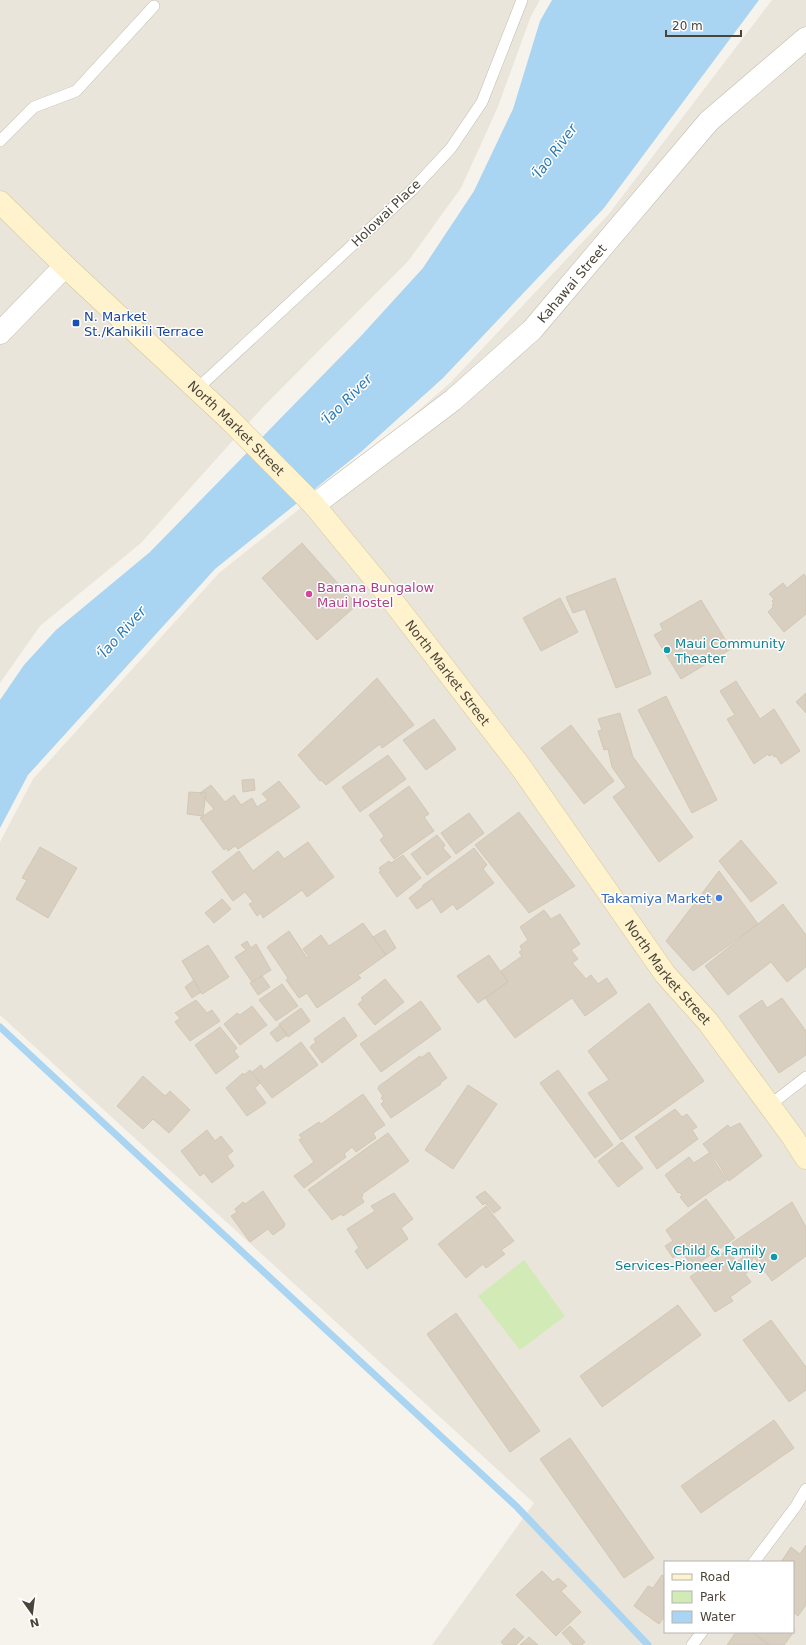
<svg xmlns="http://www.w3.org/2000/svg" width="806" height="1645" viewBox="0 0 806 1645" font-family="'DejaVu Sans',sans-serif">
<style>
.residential{fill:#eae5da;fill-rule:evenodd}
.green{fill:#d2eab5}
.water{fill:#a9d4f2}
.lines{fill:none;stroke-linecap:round;stroke-linejoin:round}
.stream{stroke:#a9d4f2;stroke-width:7}
.building{fill:#d8cfc1;stroke:#d3c7b4}
.lane-casing{stroke:#c2bbae;stroke-width:12}
.street-casing{stroke:#c2bbae;stroke-width:23}
.secondary-casing{stroke:#d6c79b;stroke-width:23}
.lane{stroke:#fff;stroke-width:11}
.street{stroke:#fff;stroke-width:22}
.secondary{stroke:#fff3cd;stroke-width:22}
.transit-dot{fill:#1a4fb4;stroke:#fff;stroke-width:1.5}
.hotel-dot{fill:#d1479c;stroke:#fff;stroke-width:1.5}
.culture-dot{fill:#0f9aa8;stroke:#fff;stroke-width:1.5}
.shop-dot{fill:#3f7fe0;stroke:#fff;stroke-width:1.5}
.labels{text-anchor:middle;dominant-baseline:central;stroke-width:3;stroke-linejoin:round;paint-order:stroke}
.street-label{font-size:13px;fill:#4b4439;stroke:#fff}
.transit-label{font-size:13px;fill:#164399;stroke:#fff;text-anchor:start}
.hotel-label{font-size:13px;fill:#b23c85;stroke:#fff;text-anchor:start}
.culture-label{font-size:13px;fill:#0d838f;stroke:#fff;text-anchor:start}
.shop-label{font-size:13px;fill:#366cbe;stroke:#fff;text-anchor:end}
.water-label{font-size:14px;font-style:italic;fill:#2e7ab2;stroke:#fff}
</style>
<rect width="100%" height="100%" fill="#f6f3ec"/>
<!-- residential -->
<path class="residential" d="M 0,0 L 540,0 L 531,16 L 497,109 L 461,188 L 409,260 L 262,408 L 141,543 L 40,626 L 0,683 Z
M 772,0 L 806,0 L 806,1645 L 432,1645 L 534,1503 L 0,1015 L 0,842 L 33,779 L 219,573 L 371,452 L 450,383 L 608,215 ZM 665,1562 L 793,1562 L 793,1632 L 665,1632 Z"/>
<!-- green -->
<path class="green" d="M 524,1260 L 565,1316 L 520,1350 L 478,1296 Z"/>
<!-- water -->
<path class="water" d="M 552,0 L 759,0 L 604,208 L 443,378 L 362,451 L 215,569 L 28,775 L 0,828 L 0,700 L 24,665 L 56,630 L 150,552 L 361,336 L 423,268 L 474,191 L 513,109 L 540,21 Z"/>
<g class="lines">
<!-- stream -->
<path class="stream" d="M 0,1027 L 517,1507 L 648,1645"/>
</g>
<!-- building -->
<path class="building" d="M 302,543 L 357,605 L 317,640 L 262,578 Z
M 804,574 L 806,577 L 806,614 L 784,632 L 768,612 L 773,607 L 772,605 L 774,604 L 772,601 L 774,599 L 769,594 L 783,583 L 787,588 Z
M 615,578 L 651,674 L 616,688 L 585,609 L 573,613 L 566,597 Z
M 560,598 L 578,632 L 541,651 L 523,618 Z
M 701,600 L 731,649 L 681,679 L 654,635 L 663,630 L 660,624 Z
M 377,678 L 414,725 L 382,748 L 380,744 L 326,785 L 321,780 L 320,781 L 298,755 Z
M 736,681 L 760,719 L 774,709 L 800,751 L 781,764 L 776,756 L 774,757 L 773,754 L 769,756 L 768,754 L 754,764 L 727,719 L 735,715 L 720,691 Z
M 806,693 L 806,713 L 796,702 Z
M 666,696 L 717,800 L 692,813 L 638,710 Z
M 620,713 L 633,757 L 693,837 L 659,862 L 613,797 L 626,787 L 612,767 L 608,749 L 604,750 L 598,731 L 602,730 L 598,719 Z
M 434,719 L 456,749 L 426,770 L 403,740 Z
M 571,725 L 614,781 L 584,804 L 541,748 Z
M 388,755 L 406,779 L 360,812 L 342,787 Z
M 254,779 L 255,790 L 243,792 L 242,780 Z
M 279,781 L 300,807 L 238,849 L 235,846 L 228,851 L 227,848 L 224,850 L 200,818 L 214,809 L 200,793 L 211,785 L 225,802 L 234,795 L 241,805 L 252,798 L 257,807 L 268,800 L 262,794 Z
M 409,786 L 429,814 L 424,817 L 434,831 L 394,859 L 380,840 L 384,836 L 369,815 Z
M 189,792 L 206,793 L 203,816 L 187,814 Z
M 519,812 L 575,886 L 529,913 L 475,845 Z
M 469,813 L 484,833 L 456,854 L 441,833 Z
M 437,835 L 445,845 L 443,848 L 451,857 L 427,875 L 411,854 Z
M 741,840 L 777,883 L 751,902 L 719,861 Z
M 308,842 L 334,877 L 307,897 L 302,890 L 263,918 L 261,913 L 257,916 L 249,904 L 253,902 L 245,892 L 233,901 L 212,872 L 239,851 L 253,871 L 278,851 L 284,859 Z
M 40,847 L 77,868 L 48,918 L 16,899 L 27,880 L 22,878 Z
M 474,848 L 487,865 L 483,869 L 494,883 L 457,910 L 453,904 L 441,913 L 432,899 L 417,909 L 409,898 L 423,887 L 422,886 Z
M 403,855 L 421,878 L 397,897 L 379,872 L 381,871 L 379,868 L 389,861 L 391,863 Z
M 719,871 L 758,924 L 693,971 L 666,941 Z
M 222,899 L 231,909 L 214,923 L 205,913 Z
M 783,904 L 806,935 L 806,967 L 787,982 L 771,962 L 728,995 L 705,966 Z
M 544,910 L 551,919 L 560,914 L 580,944 L 571,950 L 578,959 L 572,963 L 586,979 L 591,975 L 598,984 L 607,978 L 617,993 L 585,1016 L 572,998 L 515,1038 L 485,998 L 508,982 L 501,971 L 522,956 L 519,952 L 522,950 L 520,946 L 528,940 L 520,927 Z
M 363,923 L 386,955 L 358,975 L 361,978 L 317,1008 L 307,993 L 299,998 L 286,980 L 288,978 L 267,947 L 289,931 L 307,958 L 309,957 L 303,949 L 321,935 L 329,946 Z
M 385,930 L 396,948 L 386,955 L 373,937 Z
M 247,941 L 251,948 L 256,944 L 271,970 L 252,982 L 235,957 L 246,950 L 241,945 Z
M 208,945 L 229,977 L 202,994 L 182,961 Z
M 489,955 L 508,982 L 478,1003 L 457,976 Z
M 262,976 L 270,987 L 258,995 L 250,983 Z
M 385,979 L 404,1002 L 375,1025 L 358,1004 L 363,1000 L 361,998 Z
M 194,980 L 201,992 L 192,998 L 185,987 Z
M 282,984 L 298,1006 L 276,1021 L 259,1000 Z
M 782,998 L 806,1031 L 806,1055 L 779,1073 L 739,1016 L 762,1000 L 767,1008 Z
M 196,1000 L 207,1013 L 212,1010 L 220,1021 L 190,1041 L 175,1022 L 180,1018 L 175,1013 Z
M 421,1001 L 441,1029 L 381,1072 L 360,1044 Z
M 649,1003 L 704,1081 L 621,1140 L 588,1093 L 609,1080 L 588,1051 Z
M 252,1006 L 267,1025 L 240,1045 L 224,1024 L 237,1013 L 240,1015 Z
M 301,1008 L 310,1021 L 288,1037 L 279,1024 Z
M 344,1017 L 357,1036 L 322,1063 L 310,1047 L 316,1042 L 314,1039 Z
M 280,1025 L 287,1035 L 277,1042 L 270,1033 Z
M 220,1027 L 237,1048 L 234,1051 L 239,1057 L 216,1074 L 195,1045 Z
M 301,1042 L 318,1065 L 272,1098 L 252,1072 L 261,1065 L 264,1070 Z
M 429,1052 L 447,1078 L 440,1083 L 441,1084 L 391,1118 L 381,1104 L 384,1101 L 381,1098 L 383,1096 L 378,1089 L 379,1086 L 420,1056 L 421,1058 Z
M 250,1070 L 260,1083 L 255,1088 L 266,1103 L 247,1116 L 226,1088 L 243,1073 L 244,1075 Z
M 558,1070 L 613,1145 L 595,1158 L 540,1083 Z
M 143,1076 L 165,1096 L 170,1091 L 190,1110 L 169,1133 L 153,1119 L 143,1129 L 117,1106 Z
M 468,1085 L 497,1104 L 453,1169 L 425,1150 Z
M 363,1094 L 385,1125 L 373,1133 L 376,1138 L 356,1152 L 352,1147 L 344,1154 L 346,1157 L 304,1188 L 294,1176 L 314,1162 L 299,1140 L 302,1138 L 299,1135 L 319,1122 L 321,1124 Z
M 675,1109 L 682,1117 L 687,1114 L 697,1127 L 692,1130 L 698,1139 L 657,1169 L 635,1137 Z
M 740,1123 L 762,1156 L 729,1181 L 718,1163 L 703,1144 L 728,1125 L 730,1128 Z
M 207,1130 L 215,1141 L 221,1136 L 233,1151 L 227,1156 L 234,1166 L 212,1183 L 204,1173 L 200,1176 L 181,1151 Z
M 388,1133 L 409,1161 L 362,1194 L 363,1196 L 361,1197 L 364,1202 L 343,1216 L 341,1214 L 332,1220 L 308,1190 Z
M 622,1142 L 643,1168 L 618,1187 L 598,1161 Z
M 709,1153 L 727,1180 L 688,1207 L 680,1197 L 682,1195 L 679,1192 L 678,1193 L 665,1175 L 689,1157 L 694,1163 Z
M 263,1191 L 285,1224 L 284,1227 L 273,1235 L 268,1229 L 250,1242 L 231,1216 L 237,1212 L 235,1209 L 243,1202 L 245,1204 Z
M 485,1191 L 501,1208 L 494,1213 L 485,1203 L 483,1205 L 476,1197 Z
M 394,1193 L 413,1219 L 401,1228 L 408,1239 L 367,1269 L 355,1251 L 359,1248 L 347,1229 L 375,1211 L 371,1206 Z
M 706,1199 L 735,1238 L 693,1267 L 681,1251 L 673,1258 L 665,1246 L 673,1241 L 666,1230 Z
M 792,1202 L 806,1227 L 806,1256 L 772,1281 L 754,1257 L 752,1260 L 752,1263 L 747,1267 L 749,1271 L 745,1274 L 751,1282 L 730,1297 L 733,1301 L 715,1312 L 690,1277 L 727,1250 L 737,1262 L 743,1257 L 732,1243 Z
M 486,1206 L 514,1241 L 501,1250 L 505,1254 L 486,1268 L 483,1264 L 466,1278 L 438,1244 Z
M 678,1305 L 701,1335 L 602,1407 L 580,1376 Z
M 456,1313 L 540,1431 L 510,1452 L 427,1334 Z
M 771,1320 L 806,1367 L 806,1390 L 789,1402 L 743,1340 Z
M 774,1420 L 794,1448 L 701,1513 L 681,1486 Z
M 570,1438 L 654,1558 L 624,1578 L 540,1459 Z
M 806,1545 L 806,1605 L 798,1616 L 793,1612 L 793,1562 L 781,1562 L 791,1547 L 800,1554 Z
M 542,1571 L 553,1582 L 558,1578 L 567,1586 L 561,1591 L 581,1612 L 556,1636 L 516,1595 Z
M 662,1575 L 665,1577 L 665,1616 L 659,1624 L 634,1606 L 648,1586 L 653,1588 Z
M 570,1626 L 585,1642 L 582,1645 L 573,1645 L 562,1633 Z
M 514,1628 L 524,1637 L 516,1645 L 504,1645 L 501,1642 Z
M 793,1630 L 795,1630 L 784,1645 L 770,1645 L 752,1632 L 793,1632 Z
M 736,1632 L 751,1632 L 769,1645 L 727,1645 Z
M 529,1637 L 538,1645 L 520,1645 Z"/>
<g class="lines">
<!-- lane casing -->
<g class="lane-casing">
<path id="lane" d="M 0,141 L 34,107 L 76,91 L 154,6
M 198,388 L 412,190 L 451,148 L 482,102 L 522,0
M 770,1105 L 806,1077
M 754,1562 L 796,1506 L 806,1489
M 692,1645 L 702,1632"/>
</g>
<!-- street casing -->
<g class="street-casing">
<g id="street">
<path d="M 0,333 L 65,266"/>
<path id="s1" d="M 314,505 L 453,400 L 532,330 L 709,121 L 806,38"/>
</g>
</g>
<!-- secondary casing -->
<g class="secondary-casing">
<g id="secondary">
<path id="s2" d="M 0,202 L 65,266 L 230,420 L 314,505 L 388,595 L 520,766 L 665,974 L 708,1022 L 792,1136 L 806,1158"/>
</g>
</g>
<!-- lane -->
<use href="#lane" class="lane"/>
<!-- street -->
<use href="#street" class="street"/>
<!-- secondary -->
<use href="#secondary" class="secondary"/>
</g>
<!-- markers -->
<rect class="transit-dot" x="72" y="319" width="8" height="8" rx="2"/>
<circle class="hotel-dot" cx="309" cy="594" r="4"/>
<g class="culture-dot">
<circle cx="667" cy="650" r="4"/>
<circle cx="774" cy="1257" r="4"/>
</g>
<circle class="shop-dot" cx="719" cy="898" r="4"/>
<g class="labels">
<!-- street labels -->
<g class="street-label">
<text transform="translate(386 213) rotate(-44)">Holowai Place</text>
<text stroke="none"><textPath href="#s1" startOffset="341">Kahawai Street</textPath></text>
<text stroke="none"><textPath href="#s2" startOffset="327">North Market Street</textPath></text>
<text stroke="none"><textPath href="#s2" startOffset="651">North Market Street</textPath></text>
<text stroke="none"><textPath href="#s2" startOffset="1023">North Market Street</textPath></text>
</g>
<!-- transit labels -->
<g class="transit-label">
<text x="84" y="316">N. Market<tspan x="84" dy="15">St./Kahikili Terrace</tspan></text>
</g>
<!-- hotel labels -->
<g class="hotel-label">
<text x="317" y="587">Banana Bungalow<tspan x="317" dy="15">Maui Hostel</tspan></text>
</g>
<!-- culture labels -->
<g class="culture-label">
<text x="675" y="643">Maui Community<tspan x="675" dy="15">Theater</tspan></text>
<text x="766" y="1250" text-anchor="end">Child &amp; Family<tspan x="766" dy="15">Services-Pioneer Valley</tspan></text>
</g>
<!-- shop labels -->
<g class="shop-label">
<text x="711" y="898">Takamiya Market</text>
</g>
<!-- water labels -->
<g class="water-label">
<text transform="translate(554 152) rotate(-53)">ʻĪao River</text>
<text transform="translate(346 400) rotate(-45)">ʻĪao River</text>
<text transform="translate(121 633) rotate(-48)">ʻĪao River</text>
</g>
</g>
<!-- legend -->
<rect x="664" y="1561" width="130" height="72" fill="#ffffff" stroke="#b7b4b0"/>
<rect x="672" y="1574" width="20" height="6" fill="#fff3cd" stroke="#b7b4b0"/>
<text x="700" y="1581" font-size="12" fill="#4b4439">Road</text>
<rect x="672" y="1591" width="20" height="12" fill="#d2eab5" stroke="#b7b4b0"/>
<text x="700" y="1601" font-size="12" fill="#4b4439">Park</text>
<rect x="672" y="1611" width="20" height="12" fill="#a9d4f2" stroke="#b7b4b0"/>
<text x="700" y="1621" font-size="12" fill="#4b4439">Water</text>
<!-- north arrow -->
<g transform="translate(32 1613) rotate(166)" stroke="#ffffff" stroke-width="3" paint-order="stroke">
<path d="M0-3L7 15L0 10L-7 15Z" fill="#4b4439"/>
<text y="-6" font-size="11" font-weight="bold" text-anchor="middle" fill="#4b4439">N</text>
</g>
<!-- scale -->
<path d="M666 30v6h75v-6" fill="none" stroke="#4b4439" stroke-width="2"/>
<text x="672" y="30" font-size="12" fill="#4b4439" stroke="#ffffff" stroke-width="3" paint-order="stroke">20 m</text>
</svg>
